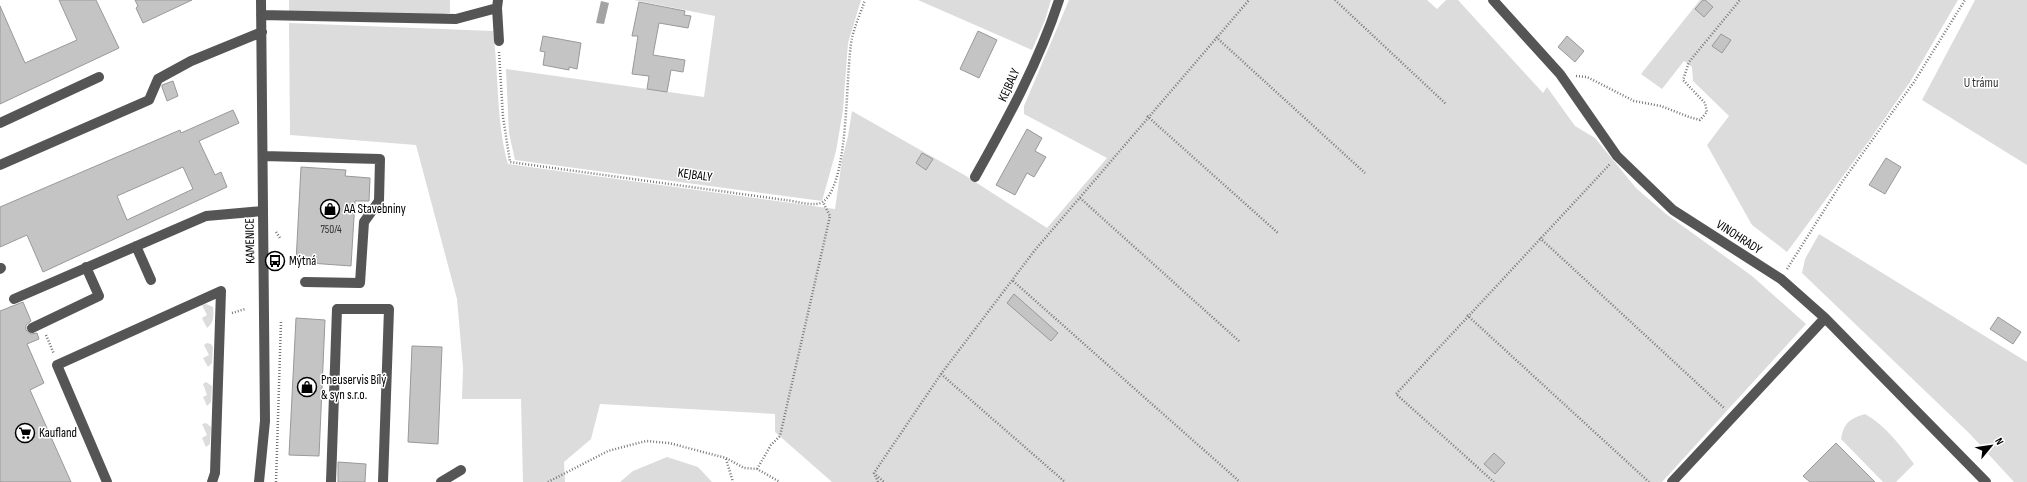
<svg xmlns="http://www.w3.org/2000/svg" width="2027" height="482" viewBox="0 0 2027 482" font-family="'Sofia Sans Condensed',sans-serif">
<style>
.green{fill:#dcdcdc}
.water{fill:#a3a3a3}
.building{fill:#c4c4c4;stroke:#999;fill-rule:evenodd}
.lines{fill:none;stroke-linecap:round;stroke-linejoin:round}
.path{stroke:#777;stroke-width:2.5;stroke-dasharray:1 2;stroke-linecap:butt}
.minor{stroke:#555;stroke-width:10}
.labels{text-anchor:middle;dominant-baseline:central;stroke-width:3;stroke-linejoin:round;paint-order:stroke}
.number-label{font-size:11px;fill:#313131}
.park-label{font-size:13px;fill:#333;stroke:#fff}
.street-label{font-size:13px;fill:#000;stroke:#fff}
.poi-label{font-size:13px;fill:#000;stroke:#fff;text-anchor:start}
</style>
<rect width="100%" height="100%" fill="#fff"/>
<!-- green -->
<path class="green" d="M 289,0 L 450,0 L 450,13 L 438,15 L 289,11 Z
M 634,0 L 861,0 L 848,43 L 843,110 L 836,151 L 822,201 L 515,160 L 509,133 L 506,69 L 704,97 L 715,16 Z
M 918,0 L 1051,0 L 1045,20 L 1032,50 Z
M 1069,0 L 1427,0 L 1437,9 L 1446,0 L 1458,0 L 1543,93 L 1547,87 L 1575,126 L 1595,138 L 1636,188 L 1666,214 L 1752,276 L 1806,324 L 1662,482 L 832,482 L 775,432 L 775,414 L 600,404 L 591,439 L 564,462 L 565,482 L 523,482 L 521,399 L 462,399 L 463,368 L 457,299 L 416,145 L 290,135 L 289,23 L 493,31 C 499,75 496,122 508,164 L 835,209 L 842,160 L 848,136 L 852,111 L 966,176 L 1047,228 L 1107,158 L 1024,114 L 1024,106 Z
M 1700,0 L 1958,0 L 1910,82 L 1871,138 L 1787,252 L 1752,225 L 1707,145 L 1729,116 L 1693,81 L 1692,67 L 1684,61 L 1662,89 L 1641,74 Z
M 1975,0 L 2027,0 L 2027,165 L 1922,100 Z
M 1819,234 L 2027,362 L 2027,482 L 2014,482 L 1970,434 L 1802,273 L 1805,259 Z
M 206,304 L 213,307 C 214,315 214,323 207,328 L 202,318 L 207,315 L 202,305 Z
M 207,343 L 211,344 L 213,347 L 212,363 L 208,367 L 203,358 L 209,355 L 204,345 Z
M 206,382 L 212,386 L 211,402 L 207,406 L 203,397 L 207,395 L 203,384 Z
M 1865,414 C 1886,426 1900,445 1914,464 L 1896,482 L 1883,482 L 1841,439 C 1844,423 1849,419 1865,414 Z
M 206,423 L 211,427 L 210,444 L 206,447 L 202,438 L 207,435 L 202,424 Z
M 667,457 L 698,467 L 712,482 L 620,482 L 633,471 Z"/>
<!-- water -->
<path class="water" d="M 601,1 L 609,3 L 604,24 L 596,23 Z"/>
<!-- building -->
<path class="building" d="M 59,0 L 96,0 L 119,48 L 0,104 L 0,6 L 25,63 L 77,40 Z
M 135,0 L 192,0 L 143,23 L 136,8 L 138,6 Z
M 1703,0 L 1705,0 L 1713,7 L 1704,17 L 1695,9 Z
M 639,2 L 685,11 L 684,15 L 691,16 L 688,28 L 659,23 L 653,55 L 685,60 L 683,72 L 671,70 L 667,92 L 647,89 L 649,76 L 632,74 L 638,36 L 632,36 Z
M 978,31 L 997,40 L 979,78 L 960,69 Z
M 1721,34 L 1731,40 L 1722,53 L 1712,46 Z
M 543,36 L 581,43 L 577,69 L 569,67 L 569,70 L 543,65 L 545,52 L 540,51 Z
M 1567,36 L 1584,51 L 1575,62 L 1558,47 Z
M 173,81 L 178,96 L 167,101 L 162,87 L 162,85 Z
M 233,110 L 239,123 L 199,141 L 215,175 L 221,172 L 227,187 L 43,272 L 27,235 L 0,247 L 0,207 L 180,130 L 181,133 ZM 183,167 L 193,189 L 127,220 L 117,196 Z
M 1027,129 L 1042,138 L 1035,151 L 1046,157 L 1034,177 L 1027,173 L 1015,195 L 996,185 Z
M 922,153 L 933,159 L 926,170 L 916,163 Z
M 1886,158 L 1901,167 L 1885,194 L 1869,185 Z
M 301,167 L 346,170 L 345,176 L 370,178 L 369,201 L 355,201 L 351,266 L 296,262 Z
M 1014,294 L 1058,333 L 1051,341 L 1007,303 Z
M 23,302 L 31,321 L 26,325 L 26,330 L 31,334 L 37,333 L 39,339 L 27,344 L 44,383 L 30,390 L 71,482 L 0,482 L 0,311 Z
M 1998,317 L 2021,332 L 2013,344 L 1990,329 Z
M 296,318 L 325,320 L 319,456 L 289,455 Z
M 412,346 L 442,347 L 438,444 L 408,442 Z
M 1836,443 L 1875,482 L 1810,482 L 1803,476 Z
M 1494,453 L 1505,463 L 1495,474 L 1484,464 Z
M 338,462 L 366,464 L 365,482 L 338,482 Z"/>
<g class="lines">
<!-- path -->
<path class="path" d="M 1335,0 L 1446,104
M 1216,37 L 1365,173
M 499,52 L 503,117 L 510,162 L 785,200 C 796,201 816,208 824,201 C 850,179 845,72 852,38 C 855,25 861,12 865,0
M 1576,76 L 1587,77 L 1634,101 L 1661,106 L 1689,117 L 1700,120 L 1707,112 L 1705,103 L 1683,80 L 1689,62 L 1740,0
M 1147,116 L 1278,233
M 1080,198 L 1240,342
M 276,232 L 280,238
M 1540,238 L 1725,409
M 1787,269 L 1842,182 L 1914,82 L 1965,0
M 1013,281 L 1240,482
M 232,313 L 245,309
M 1467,315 L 1649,482
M 46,335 L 54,354
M 941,374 L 1065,482
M 726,459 L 733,482
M 757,469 L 771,445 L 780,436 L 830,216 L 823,202
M 876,475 L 884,482
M 276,482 L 281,321
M 548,482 L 608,451 L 646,441 L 669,443 L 726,458 L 744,468 L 757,469 L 780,482
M 878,482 L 874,473 L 941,374 L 1035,250 L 1249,0
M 1494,482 L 1396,394 L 1610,164"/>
<!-- minor -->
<path class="minor" d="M 1493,0 L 1560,74 L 1617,156 L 1673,210 L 1781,279 L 1825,318 L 1986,482
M 497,8 L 499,41
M 261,15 L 456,19 L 497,8 L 498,0
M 0,123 L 99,77
M 263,156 L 380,159 L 379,201 L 364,222 L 360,283 L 305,282
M 0,165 L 149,100 L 158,79 L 191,61 L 262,32
M 975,177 C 1007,120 1039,62 1059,0
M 136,246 L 151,280
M 0,269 L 1,268
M 14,299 L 206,216 L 263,211
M 32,328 L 99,296 L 86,267
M 107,482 L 57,365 L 221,291 L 215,473 L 212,482
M 259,482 L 265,421 L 261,0
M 331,482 L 337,309 L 389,309 L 383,482
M 441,482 L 461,470
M 1672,482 L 1825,318"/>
</g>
<!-- icons -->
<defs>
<g id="shop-ring" transform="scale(1)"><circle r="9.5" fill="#fff" stroke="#000" stroke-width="1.5"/><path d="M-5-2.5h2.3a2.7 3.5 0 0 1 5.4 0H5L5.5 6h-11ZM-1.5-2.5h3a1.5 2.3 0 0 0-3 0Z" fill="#000"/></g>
<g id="bus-ring" transform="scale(1)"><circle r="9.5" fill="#fff" stroke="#000" stroke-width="1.5"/><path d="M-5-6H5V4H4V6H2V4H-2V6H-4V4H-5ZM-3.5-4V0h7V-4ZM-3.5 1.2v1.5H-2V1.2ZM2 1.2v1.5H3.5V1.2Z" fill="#000"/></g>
<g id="supermarket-ring" transform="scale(1)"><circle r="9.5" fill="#fff" stroke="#000" stroke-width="1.5"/><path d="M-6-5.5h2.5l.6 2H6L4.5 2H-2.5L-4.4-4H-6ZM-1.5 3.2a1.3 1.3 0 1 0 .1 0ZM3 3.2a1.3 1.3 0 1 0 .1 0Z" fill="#000"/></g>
</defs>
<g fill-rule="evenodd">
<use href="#shop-ring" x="330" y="209"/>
<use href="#bus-ring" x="275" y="261"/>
<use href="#shop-ring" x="307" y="387"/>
<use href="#supermarket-ring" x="25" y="433"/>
</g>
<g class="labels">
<!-- number labels -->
<g class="number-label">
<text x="331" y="229">750/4</text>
</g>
<!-- park labels -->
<g class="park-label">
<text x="1981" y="83">U trámu</text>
</g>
<!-- street labels -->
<g class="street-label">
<text transform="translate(1009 85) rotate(-66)">KEJBALY</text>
<text transform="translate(695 175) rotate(8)">KEJBALY</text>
<text transform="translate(1739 237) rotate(33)">VINOHRADY</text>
<text transform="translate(250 241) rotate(-91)">KAMENICE</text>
</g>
<!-- poi labels -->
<g class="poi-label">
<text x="344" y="209">AA Stavebniny</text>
<text x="289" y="261">Mýtná</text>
<text x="321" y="380">Pneuservis Bílý<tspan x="321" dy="15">&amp; syn s.r.o.</tspan></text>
<text x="39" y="433">Kaufland</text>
</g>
</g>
<!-- north arrow -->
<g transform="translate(1991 446) rotate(61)" stroke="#ffffff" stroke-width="3" paint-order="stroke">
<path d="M0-3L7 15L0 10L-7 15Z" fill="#000000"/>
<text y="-6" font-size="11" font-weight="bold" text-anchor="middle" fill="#000000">N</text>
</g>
</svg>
